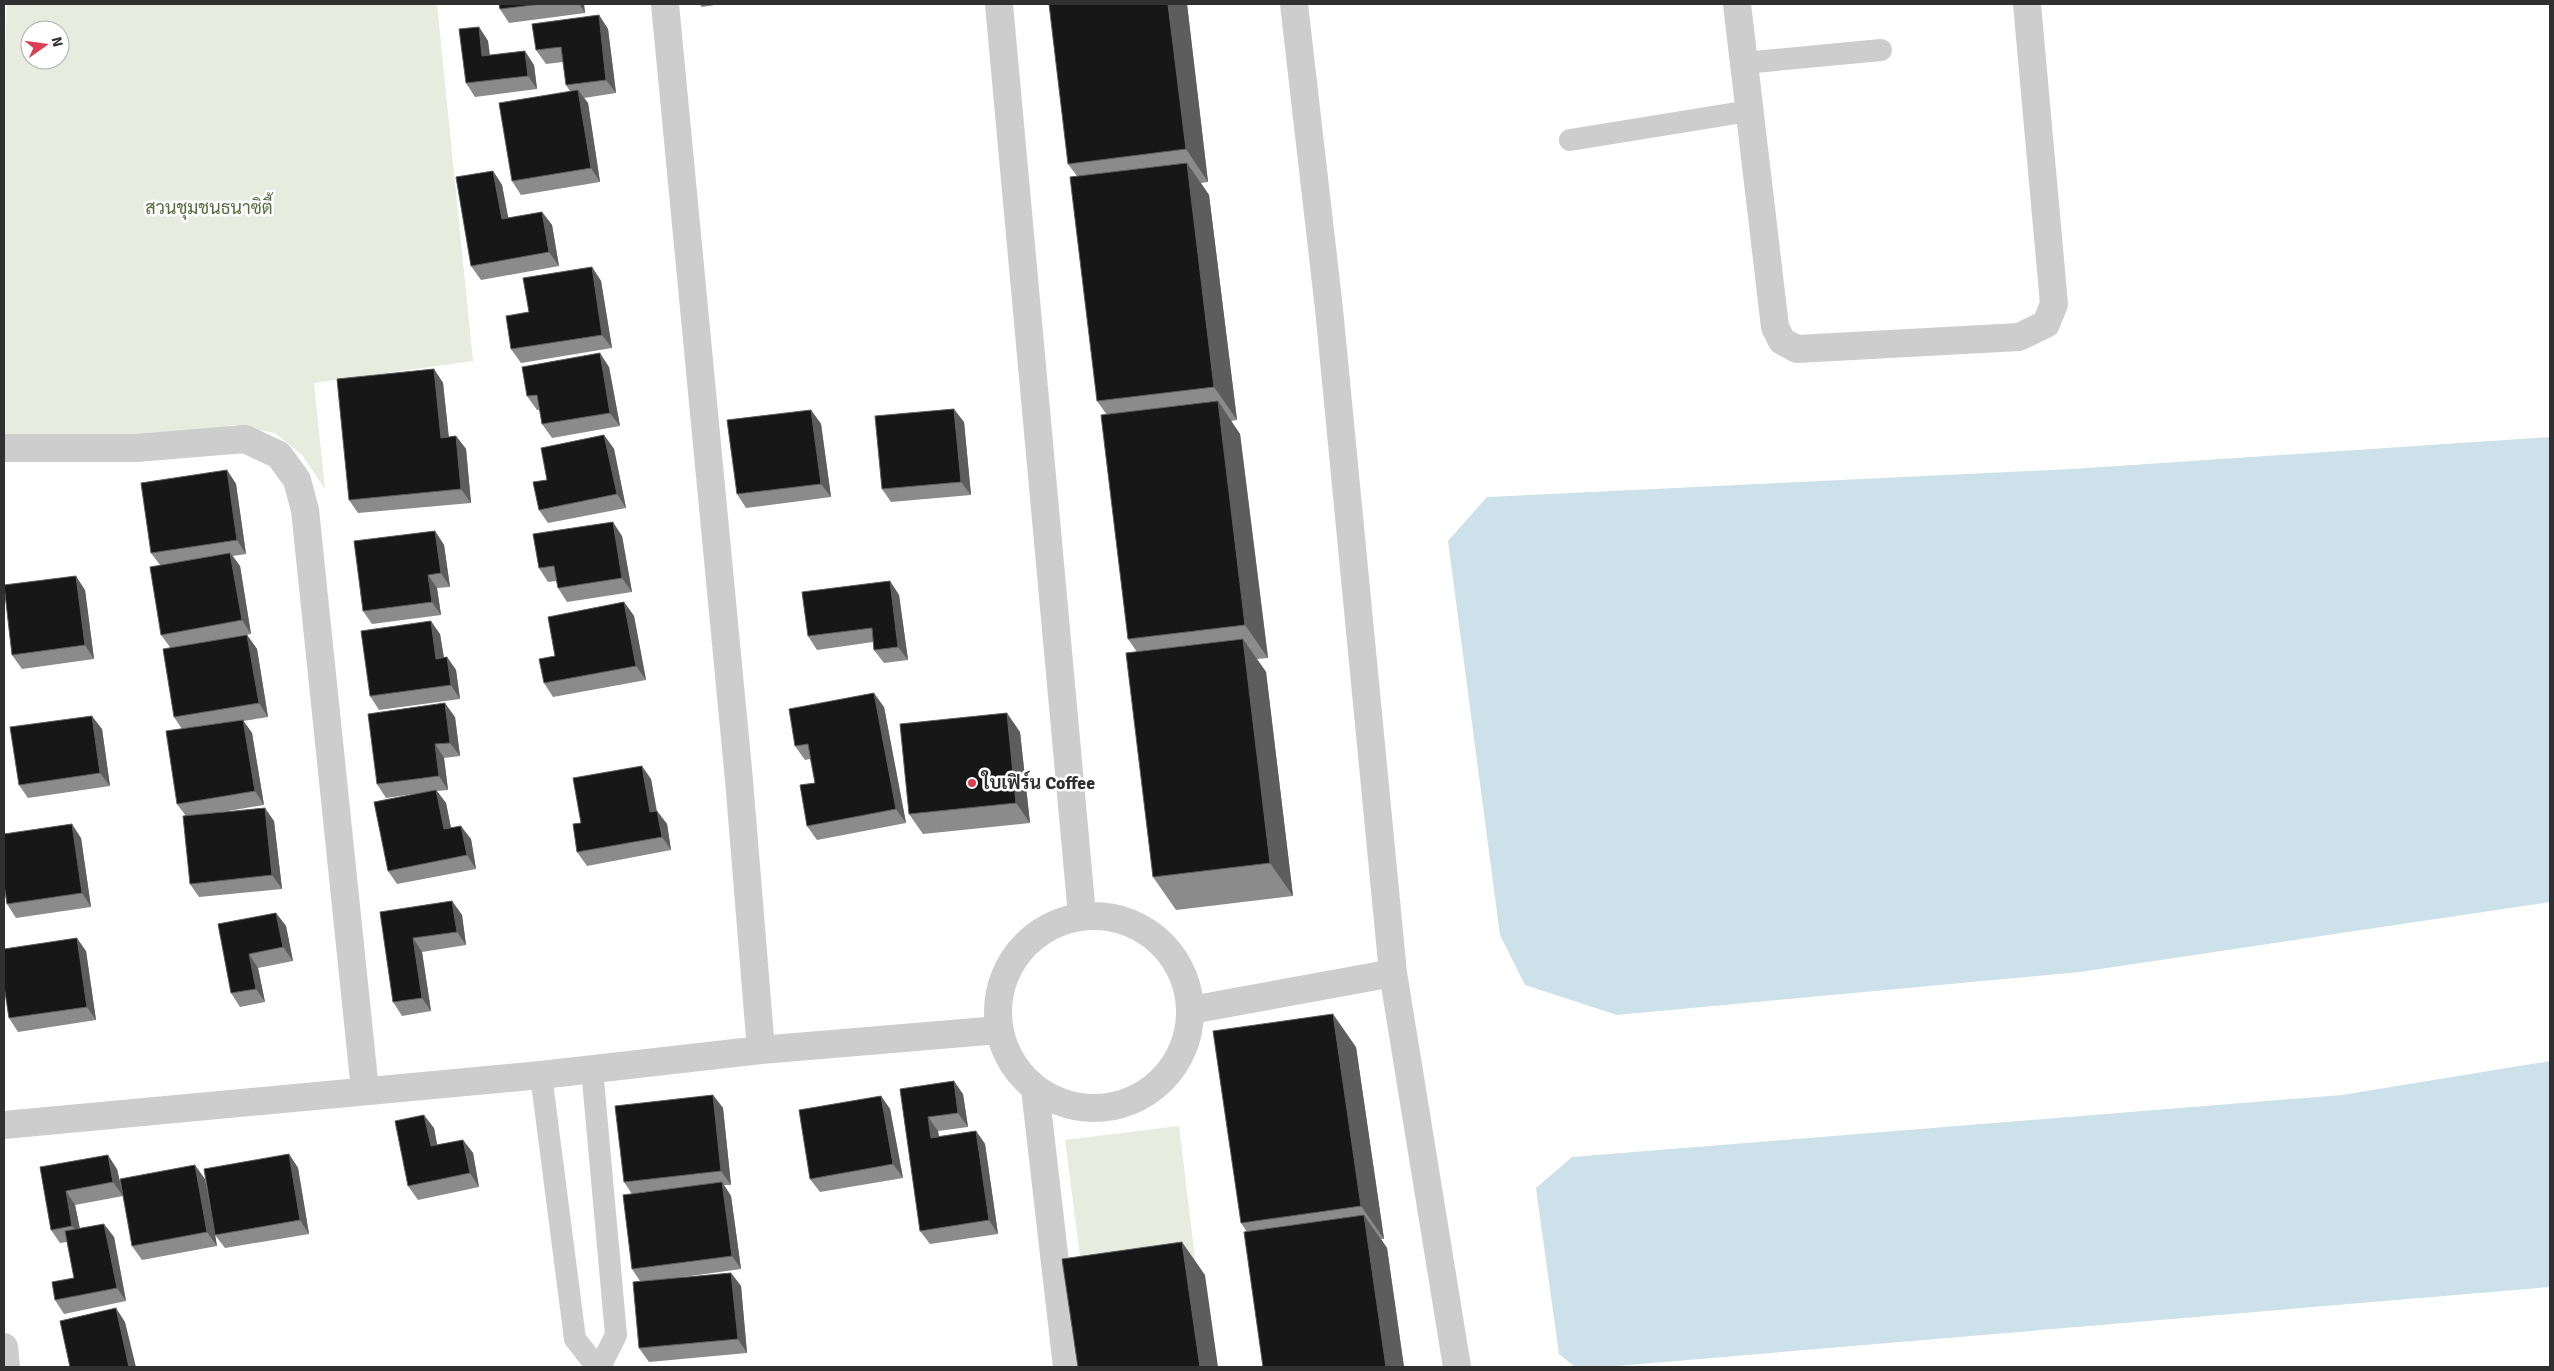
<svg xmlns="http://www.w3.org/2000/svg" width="2554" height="1371" viewBox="0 0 2554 1371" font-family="Signika,Sarabun,sans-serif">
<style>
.park{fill:#e7ecdf;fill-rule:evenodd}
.water{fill:#cde1eb}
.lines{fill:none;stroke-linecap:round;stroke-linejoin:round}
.service{stroke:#cdcdcd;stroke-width:22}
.minor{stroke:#cdcdcd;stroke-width:28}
.wall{fill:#8b8b8b}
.shaded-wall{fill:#5d5d5d}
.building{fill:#171717;stroke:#5d5d5d}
.poi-dot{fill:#dd3d52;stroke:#fff;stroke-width:2}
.labels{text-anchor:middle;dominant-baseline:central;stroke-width:5;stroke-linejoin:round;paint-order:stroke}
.park-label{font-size:18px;fill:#566a3f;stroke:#fff}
.poi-label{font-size:18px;font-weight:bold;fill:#303030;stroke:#fff;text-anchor:start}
</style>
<rect width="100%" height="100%" fill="#fff"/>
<!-- park -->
<path class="park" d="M 7,4 L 437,4 L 473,361 L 314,383 L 325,489 L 303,456 L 275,433 L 233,425 L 145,443 L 4,448 L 4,79 ZM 30,30 L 60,30 L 60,60 L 30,60 Z
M 1179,1126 L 1196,1266 L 1083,1279 L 1065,1140 Z"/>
<!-- water -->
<path class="water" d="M 2550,437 L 2550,902 L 2080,972 L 1617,1015 L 1525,985 L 1500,935 L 1448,541 L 1487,497 L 2073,469 Z
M 2550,1061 L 2550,1287 L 1605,1367 L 1575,1367 L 1559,1354 L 1536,1188 L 1572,1157 L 2342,1095 Z"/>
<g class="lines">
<!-- service -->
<path class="service" d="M 1744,63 L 1881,50
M 1570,140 L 1749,111
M 592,1069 L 616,1335 L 600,1367
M 541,1075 L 575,1339 L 597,1367"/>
<!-- minor -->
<path class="minor" d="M 665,4 L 739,780 L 761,1050
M 999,4 L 1082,915
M 1737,4 L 1775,327 L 1782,341 L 1797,349 L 2019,337 L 2046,324 L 2054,304 L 2027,4
M 4,448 L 136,448 L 245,439 L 279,455 L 297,480 L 305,510 L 365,1090
M998 1012a96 96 0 1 1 192 0a96 96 0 1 1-192 0Z
M 1393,973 L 1457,1367
M 1191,1010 L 1393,973 L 1329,309 L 1294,4
M 1035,1089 L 1067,1367
M 4,1125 L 541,1075 L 761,1050 L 999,1030
M 4,1347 L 6,1367"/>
</g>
<!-- wall -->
<path class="wall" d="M 499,4 L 584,4 L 585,13 L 509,23 L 500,9 Z
M 699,4 L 721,4 L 702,7 Z
M 1187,4 L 1208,182 L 1201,183 L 1209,195 L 1237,420 L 1231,421 L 1240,434 L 1268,658 L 1257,659 L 1266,672 L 1293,896 L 1176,910 L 1153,877 L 1137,652 L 1128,639 L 1107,415 L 1097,401 L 1077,176 L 1068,164 Z
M 599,15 L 608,29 L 616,93 L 584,98 L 588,103 L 600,182 L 521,195 L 512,181 L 570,91 L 566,85 L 563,62 L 546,64 L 536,50 Z
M 479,27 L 488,41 L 490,55 L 534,65 L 537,89 L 475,97 L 466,83 Z
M 493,171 L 502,185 L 508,218 L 542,212 L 552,225 L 559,266 L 481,280 L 471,266 Z
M 592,267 L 601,281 L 612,348 L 521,363 L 511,349 L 529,312 Z
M 609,367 L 620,426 L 552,438 L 542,424 L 540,410 L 537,410 L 527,396 Z
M 434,369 L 443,383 L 449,437 L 456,436 L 466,449 L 471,503 L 358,513 L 349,500 Z
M 811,410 L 821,424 L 831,497 L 746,508 L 737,494 Z
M 964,422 L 971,495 L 891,502 L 882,489 Z
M 604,435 L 614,449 L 626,508 L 548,523 L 539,510 L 547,480 Z
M 227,470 L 236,484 L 246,554 L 233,556 L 240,566 L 251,634 L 231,638 L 247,635 L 257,649 L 268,717 L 243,721 L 252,733 L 264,805 L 216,813 L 274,821 L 282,889 L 199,897 L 190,884 L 186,816 L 177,804 L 182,729 L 174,717 L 170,647 L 161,635 L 160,565 L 151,553 Z
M 435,531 L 444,545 L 450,587 L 437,588 L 441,615 L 372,624 L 363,611 Z
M 622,536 L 632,592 L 567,602 L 558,588 L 556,581 L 548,582 L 539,568 Z
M 890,581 L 899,595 L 908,660 L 884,663 L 874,650 L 873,642 L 817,650 L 808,636 Z
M 85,590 L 94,659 L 22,669 L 12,655 Z
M 624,602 L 634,616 L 646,680 L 553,697 L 544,683 L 555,656 Z
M 440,634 L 444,657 L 447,657 L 456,670 L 460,699 L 379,710 L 370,696 Z
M 884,707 L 906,823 L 817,840 L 807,826 L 815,783 L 810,759 L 805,760 L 795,746 Z
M 455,717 L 460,756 L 444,758 L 448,790 L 437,791 L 446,803 L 451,828 L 471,839 L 476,869 L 397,884 L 388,871 L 414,794 L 386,798 L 377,784 Z
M 102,729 L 110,786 L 28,798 L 19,785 Z
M 1020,732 L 1030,823 L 923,834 L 909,814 Z
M 651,779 L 657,811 L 667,824 L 671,850 L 587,866 L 577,852 L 581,823 Z
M 81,838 L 91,907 L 16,918 L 7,904 Z
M 452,901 L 462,915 L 466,945 L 422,952 L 431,1011 L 402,1016 L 393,1002 L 380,912 Z
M 276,913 L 286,926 L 293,961 L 258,968 L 265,1002 L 240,1007 L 231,993 L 218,924 Z
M 86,951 L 96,1020 L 18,1032 L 9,1018 Z
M 1356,1047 L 1384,1239 L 1381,1239 L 1387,1248 L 1404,1367 L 1263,1367 L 1247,1232 L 1241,1223 Z
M 900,1089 L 963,1094 L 968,1127 L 938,1131 L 939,1136 L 976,1131 L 985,1144 L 998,1234 L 930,1244 L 920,1231 Z
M 713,1095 L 723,1108 L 731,1185 L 724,1185 L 731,1196 L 741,1269 L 676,1278 L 731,1273 L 741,1286 L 747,1353 L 649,1362 L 639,1348 L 640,1281 L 632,1269 L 632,1194 L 624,1182 Z
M 881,1096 L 890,1109 L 903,1178 L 820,1192 L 810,1179 Z
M 434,1128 L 437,1145 L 463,1140 L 473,1153 L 479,1187 L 418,1200 L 408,1186 Z
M 289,1154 L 298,1168 L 309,1234 L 225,1248 L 215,1235 Z
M 40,1167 L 117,1169 L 123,1196 L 75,1205 L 80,1229 L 114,1237 L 126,1301 L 64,1314 L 55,1300 L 74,1278 L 67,1242 L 60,1243 L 51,1230 Z
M 205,1179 L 217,1246 L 142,1260 L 132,1246 Z"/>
<!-- shaded-wall -->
<path class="shaded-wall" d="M 579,4 L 584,4 L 585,13 Z
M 1168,4 L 1187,4 L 1208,182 L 1186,149 Z
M 599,15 L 608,29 L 616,93 L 606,80 Z
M 479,27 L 488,41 L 491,69 L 482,56 Z
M 525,51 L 534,65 L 537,89 L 528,76 Z
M 578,90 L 588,103 L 600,182 L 591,168 Z
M 1187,163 L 1209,195 L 1237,420 L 1214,387 Z
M 493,171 L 502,185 L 511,232 L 502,219 Z
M 542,212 L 552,225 L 559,266 L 549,252 Z
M 592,267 L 601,281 L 612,348 L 602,335 Z
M 600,353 L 609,367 L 620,426 L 610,413 Z
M 434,369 L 443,383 L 450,451 L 441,438 Z
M 1218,401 L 1240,434 L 1268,658 L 1245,625 Z
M 954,409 L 964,422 L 971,495 L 961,482 Z
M 811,410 L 821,424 L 831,497 L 821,484 Z
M 604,435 L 614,449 L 626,508 L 617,494 Z
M 456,436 L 466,449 L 471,503 L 461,489 Z
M 227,470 L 236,484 L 246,554 L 237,540 Z
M 613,522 L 622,536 L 632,592 L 622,578 Z
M 435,531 L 444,545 L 450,587 L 441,573 Z
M 230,553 L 240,566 L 251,634 L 242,620 Z
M 428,575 L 437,588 L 441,615 L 432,602 Z
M 76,576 L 85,590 L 94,659 L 85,645 Z
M 890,581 L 899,595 L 908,660 L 898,647 Z
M 624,602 L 634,616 L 646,680 L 636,666 Z
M 431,621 L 440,634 L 446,672 L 436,659 Z
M 247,635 L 257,649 L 268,717 L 259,703 Z
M 1243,639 L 1266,672 L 1293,896 L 1270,863 Z
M 447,657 L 456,670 L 460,699 L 451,685 Z
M 874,693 L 884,707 L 906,823 L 896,809 Z
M 445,703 L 455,717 L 460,756 L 450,743 Z
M 1007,713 L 1020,732 L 1030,823 L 1016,803 Z
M 92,716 L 102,729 L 110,786 L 100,773 Z
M 243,720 L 252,733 L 264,805 L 255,791 Z
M 435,744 L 444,758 L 448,790 L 439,776 Z
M 642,766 L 651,779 L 659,826 L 650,812 Z
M 436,790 L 446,803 L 454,843 L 444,829 Z
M 265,808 L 274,821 L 282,889 L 272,875 Z
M 657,811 L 667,824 L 671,850 L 662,837 Z
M 72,824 L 81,838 L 91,907 L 82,893 Z
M 461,826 L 471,839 L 476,869 L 467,855 Z
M 452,901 L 462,915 L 466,945 L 457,932 Z
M 276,913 L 286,926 L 293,961 L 283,947 Z
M 77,938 L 86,951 L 96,1020 L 87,1007 Z
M 413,938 L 422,952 L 431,1011 L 422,998 Z
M 249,954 L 258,968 L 265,1002 L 256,989 Z
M 1333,1014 L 1356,1047 L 1384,1239 L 1361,1206 Z
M 954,1081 L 963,1094 L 968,1127 L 958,1113 Z
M 713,1095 L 723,1108 L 731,1185 L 721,1171 Z
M 881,1096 L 890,1109 L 903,1178 L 893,1164 Z
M 424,1115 L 434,1128 L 440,1160 L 431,1146 Z
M 928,1117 L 938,1131 L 941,1151 L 931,1138 Z
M 976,1131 L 985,1144 L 998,1234 L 989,1220 Z
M 463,1140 L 473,1153 L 479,1187 L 470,1173 Z
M 289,1154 L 298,1168 L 309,1234 L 300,1220 Z
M 108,1155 L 117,1169 L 123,1196 L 113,1182 Z
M 195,1165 L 205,1179 L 217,1246 L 207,1232 Z
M 722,1182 L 731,1196 L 741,1269 L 732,1256 Z
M 66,1191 L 75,1205 L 82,1239 L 72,1226 Z
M 1364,1215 L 1387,1248 L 1404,1367 L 1386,1367 Z
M 104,1224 L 114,1237 L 126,1301 L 117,1288 Z
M 1182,1242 L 1205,1275 L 1218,1367 L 1200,1367 Z
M 731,1273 L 741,1286 L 747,1353 L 738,1339 Z
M 116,1308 L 125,1322 L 136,1367 L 129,1367 Z"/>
<!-- building -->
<path class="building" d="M 499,4 L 541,4 L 500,9 Z
M 1049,4 L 1168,4 L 1186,149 L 1068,164 Z
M 599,15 L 606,80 L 566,85 L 561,47 L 536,50 L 532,24 Z
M 479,27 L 482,56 L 525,51 L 528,76 L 466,83 L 459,29 Z
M 578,90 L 591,168 L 512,181 L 499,103 Z
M 1187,163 L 1214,387 L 1097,401 L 1070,177 Z
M 493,171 L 502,219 L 542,212 L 549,252 L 471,266 L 456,177 Z
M 592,267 L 602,335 L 511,349 L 506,316 L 529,312 L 523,278 Z
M 600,353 L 610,413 L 542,424 L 537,395 L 527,396 L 522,367 Z
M 434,369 L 441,438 L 456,436 L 461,489 L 349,500 L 337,379 Z
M 1218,401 L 1245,625 L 1128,639 L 1101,415 Z
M 954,409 L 961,482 L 882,489 L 875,416 Z
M 811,410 L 821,484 L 737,494 L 727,420 Z
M 604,435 L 617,494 L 539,510 L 533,482 L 547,480 L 541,448 Z
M 227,470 L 237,540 L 151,553 L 141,483 Z
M 613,522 L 622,578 L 558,588 L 554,566 L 539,568 L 533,534 Z
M 435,531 L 441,573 L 428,575 L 432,602 L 363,611 L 354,541 Z
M 230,553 L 242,620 L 161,635 L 150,567 Z
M 76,576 L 85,645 L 12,655 L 4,585 Z
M 890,581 L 898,647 L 874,650 L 872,628 L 808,636 L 802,592 Z
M 624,602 L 636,666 L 544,683 L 539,659 L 555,656 L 548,617 Z
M 431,621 L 436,659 L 447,657 L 451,685 L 370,696 L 361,631 Z
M 247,635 L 259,703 L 174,717 L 163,649 Z
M 1243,639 L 1270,863 L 1153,877 L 1126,653 Z
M 874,693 L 896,809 L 807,826 L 800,785 L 815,783 L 808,744 L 795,746 L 789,709 Z
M 445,703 L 450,743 L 435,744 L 439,776 L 377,784 L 368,714 Z
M 1007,713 L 1016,803 L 909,814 L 900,724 Z
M 92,716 L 100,773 L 19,785 L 10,727 Z
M 243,720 L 255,791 L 177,804 L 166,731 Z
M 642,766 L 650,812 L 657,811 L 662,837 L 577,852 L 573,824 L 581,823 L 573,778 Z
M 436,790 L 444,829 L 461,826 L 467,855 L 388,871 L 374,802 Z
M 265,808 L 272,875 L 190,884 L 183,816 Z
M 72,824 L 82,893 L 7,904 L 4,884 L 4,834 Z
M 452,901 L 457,932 L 413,938 L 422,998 L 393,1002 L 380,912 Z
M 276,913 L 283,947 L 249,954 L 256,989 L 231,993 L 218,924 Z
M 77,938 L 87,1007 L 9,1018 L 4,986 L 4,949 Z
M 1333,1014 L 1361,1206 L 1241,1223 L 1213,1031 Z
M 954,1081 L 958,1113 L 928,1117 L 931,1138 L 976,1131 L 989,1220 L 920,1231 L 900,1089 Z
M 713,1095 L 721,1171 L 624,1182 L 615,1106 Z
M 881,1096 L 893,1164 L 810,1179 L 799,1110 Z
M 424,1115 L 431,1146 L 463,1140 L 470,1173 L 408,1186 L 395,1121 Z
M 289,1154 L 300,1220 L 215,1235 L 204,1169 Z
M 108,1155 L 113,1182 L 66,1191 L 72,1226 L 51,1230 L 40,1167 Z
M 195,1165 L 207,1232 L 132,1246 L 120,1179 Z
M 722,1182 L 732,1256 L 632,1269 L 623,1195 Z
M 1364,1215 L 1386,1367 L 1263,1367 L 1244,1232 Z
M 104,1224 L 117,1288 L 55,1300 L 52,1282 L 74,1278 L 65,1231 Z
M 1182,1242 L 1200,1367 L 1078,1367 L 1062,1259 Z
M 731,1273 L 738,1339 L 639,1348 L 633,1282 Z
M 116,1308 L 129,1367 L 70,1367 L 60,1321 Z"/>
<!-- markers -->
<circle class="poi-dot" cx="972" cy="783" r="5"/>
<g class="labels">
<!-- park labels -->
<g class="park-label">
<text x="209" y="208">สวนชุมชนธนาซิตี้</text>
</g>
<!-- poi labels -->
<g class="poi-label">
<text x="982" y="783">ใบเฟิร์น Coffee</text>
</g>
</g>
<!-- border -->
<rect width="2554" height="1371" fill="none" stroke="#303030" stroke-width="10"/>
<!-- north arrow -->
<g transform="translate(45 45) rotate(76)"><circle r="24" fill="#ffffff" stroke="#acacac"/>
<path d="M0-4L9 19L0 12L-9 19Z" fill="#dd3d52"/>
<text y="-8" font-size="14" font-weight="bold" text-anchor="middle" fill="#303030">N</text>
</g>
</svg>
